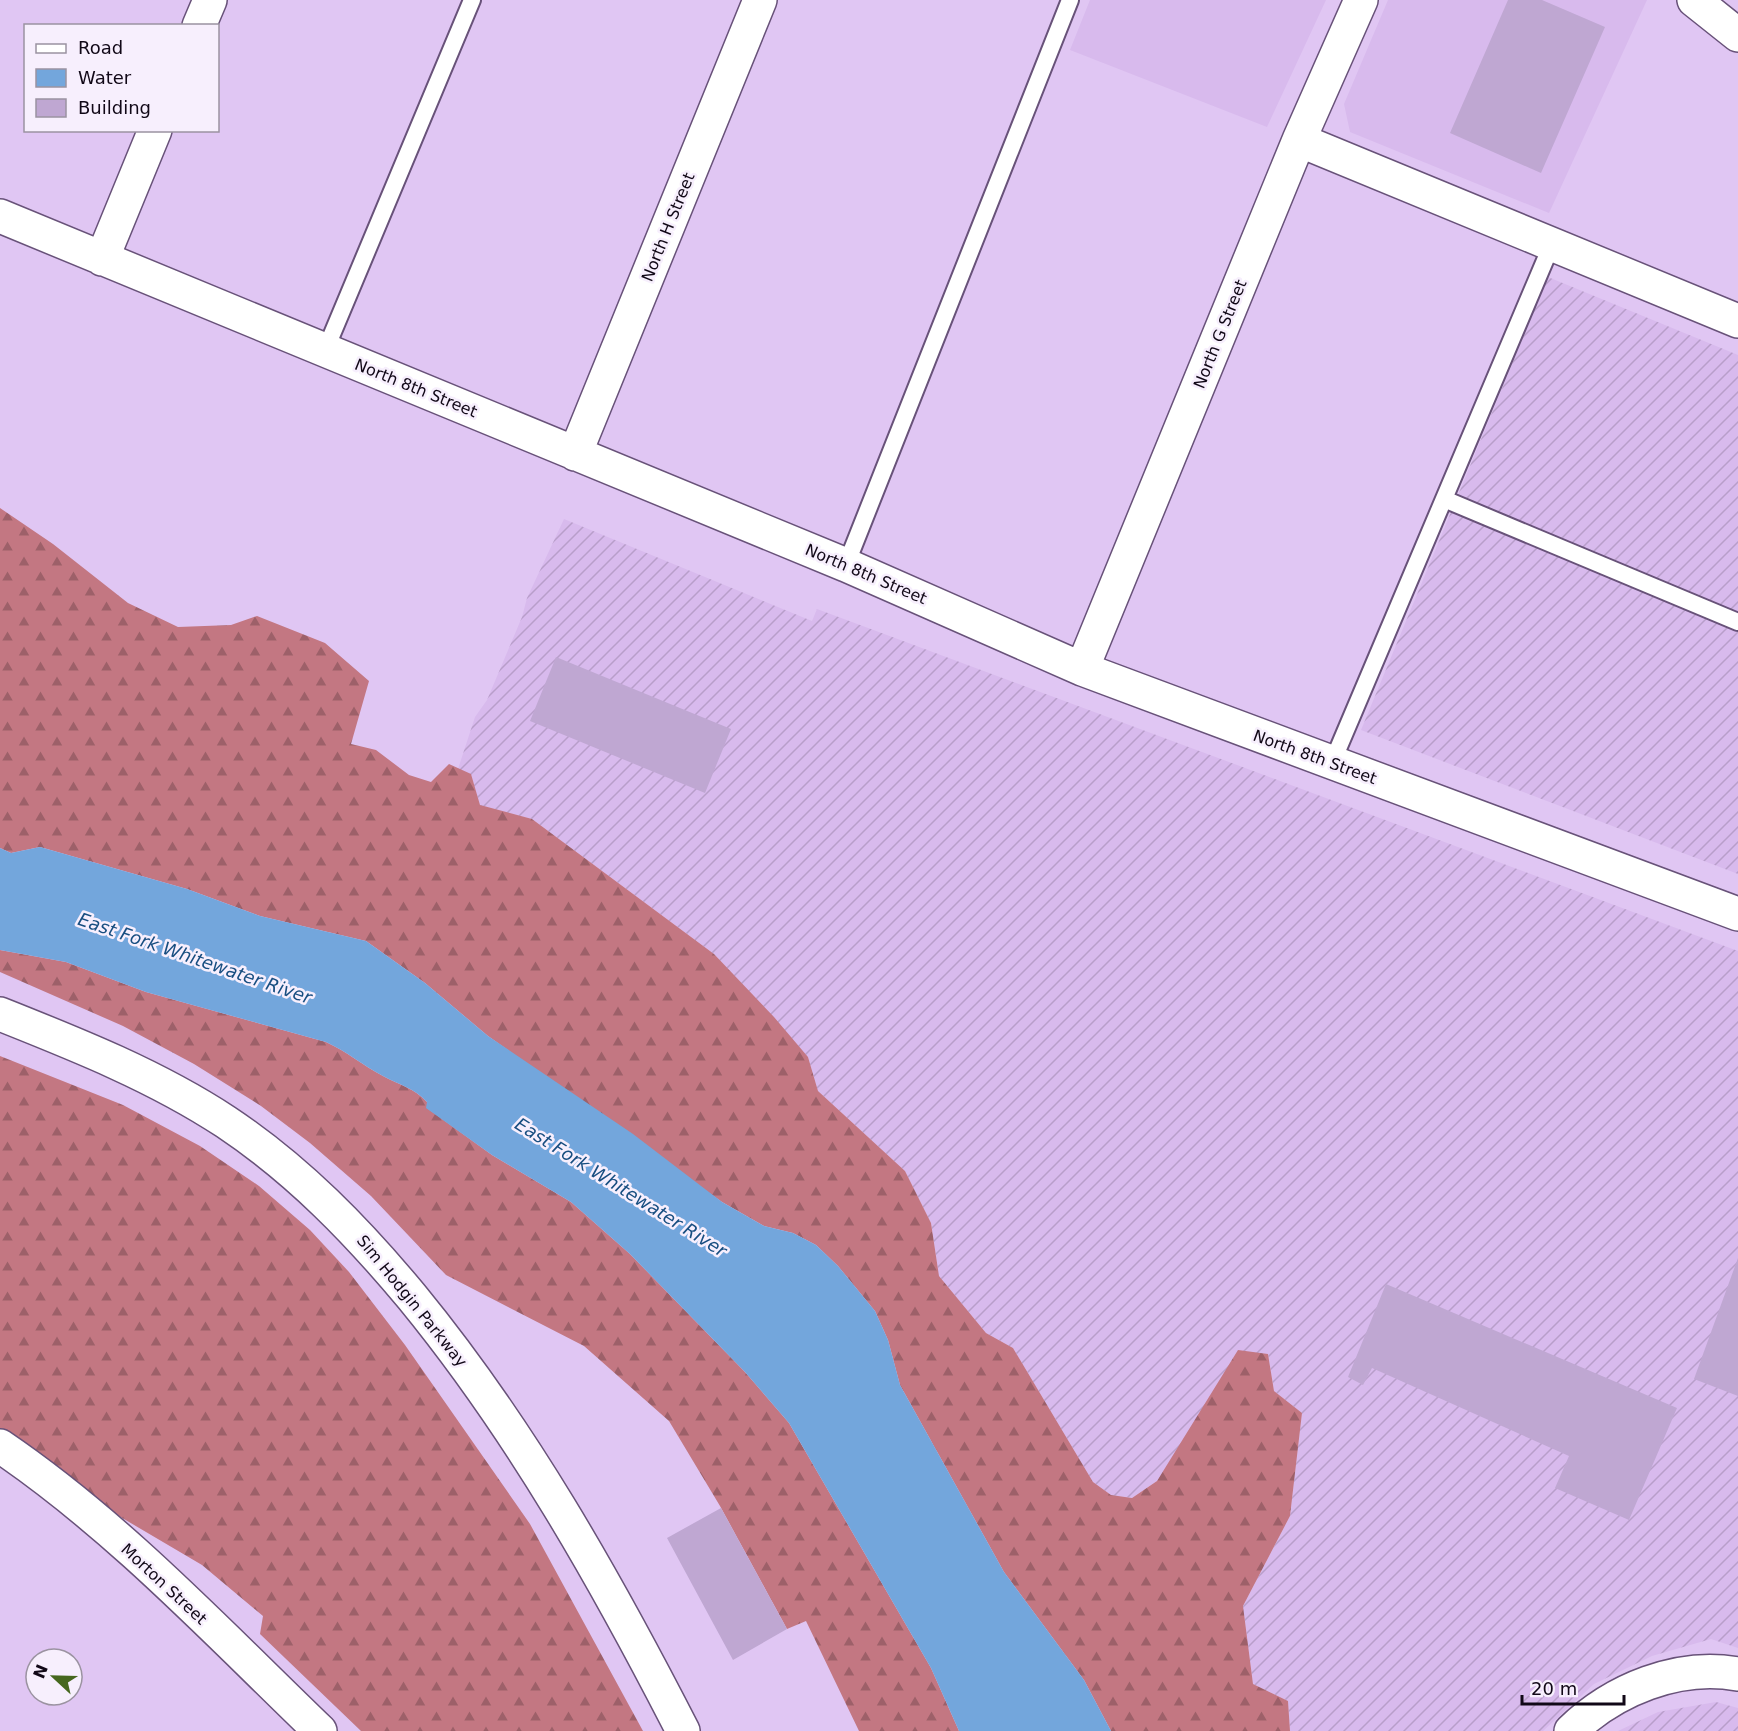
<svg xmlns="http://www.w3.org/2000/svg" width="1738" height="1731" viewBox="0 0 1738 1731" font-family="'DejaVu Sans',sans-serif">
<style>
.built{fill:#d8baed}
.industrial{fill:url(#industrial-furrows)}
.forest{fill:url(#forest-firs)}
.water{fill:#73a6dc}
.building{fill:#bfa7d2}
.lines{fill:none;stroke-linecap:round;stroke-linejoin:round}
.lane-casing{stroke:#685279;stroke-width:20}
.street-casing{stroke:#685279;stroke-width:36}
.secondary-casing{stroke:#685279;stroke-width:36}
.highway-casing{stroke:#685279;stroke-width:36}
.lane{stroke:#fff;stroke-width:16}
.street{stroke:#fff;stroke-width:33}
.secondary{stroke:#fff;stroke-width:33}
.highway{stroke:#fff;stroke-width:33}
.labels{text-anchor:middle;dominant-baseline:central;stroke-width:5;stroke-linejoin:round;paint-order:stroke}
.street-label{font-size:16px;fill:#110817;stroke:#f7effd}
.water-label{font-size:18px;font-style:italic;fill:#184e81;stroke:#f7effd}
</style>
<defs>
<pattern id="industrial-furrows" width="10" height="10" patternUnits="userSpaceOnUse" patternTransform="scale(1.5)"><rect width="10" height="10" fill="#d8baed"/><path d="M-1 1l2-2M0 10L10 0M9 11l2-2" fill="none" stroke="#b89eca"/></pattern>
<pattern id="forest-firs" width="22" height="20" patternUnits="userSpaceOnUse" patternTransform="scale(1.5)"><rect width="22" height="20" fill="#c37782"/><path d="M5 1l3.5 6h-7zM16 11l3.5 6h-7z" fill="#9d6069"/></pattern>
</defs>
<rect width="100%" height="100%" fill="#e0c6f3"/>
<!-- built -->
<path class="built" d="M 1090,0 L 1326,0 L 1267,127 L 1070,50 Z
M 1388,0 L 1647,0 L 1549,213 L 1350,132 L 1344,104 Z"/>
<!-- industrial -->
<path class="industrial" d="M 1548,277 L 1738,355 L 1738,874 L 1361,730 Z
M 564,519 L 812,621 L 817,609 L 1738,951 L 1738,1648 L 1711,1639 L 1652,1656 L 1594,1684 L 1543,1731 L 1290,1731 L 1288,1701 L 1253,1684 L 1243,1606 L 1290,1516 L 1302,1413 L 1274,1391 L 1268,1354 L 1193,1426 L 1157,1481 L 1132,1498 L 1111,1495 L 1093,1482 L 1013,1348 L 986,1333 L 939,1276 L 931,1223 L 905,1171 L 818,1091 L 808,1057 L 714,954 L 532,819 L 480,806 L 471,775 L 458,769 L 475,717 L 487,700 L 522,617 L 527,598 Z
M 1716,1702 L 1738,1708 L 1738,1731 L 1618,1731 L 1658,1712 Z"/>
<!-- forest -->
<path class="forest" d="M 0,508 L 53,544 L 128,603 L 178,627 L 231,625 L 257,616 L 325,643 L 369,681 L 351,744 L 376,750 L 409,775 L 431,782 L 449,764 L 471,774 L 480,805 L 532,819 L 714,954 L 774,1017 L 808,1057 L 818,1091 L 905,1171 L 931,1223 L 939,1276 L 986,1333 L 1013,1348 L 1093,1482 L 1111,1495 L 1132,1498 L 1157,1481 L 1238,1350 L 1268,1354 L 1274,1391 L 1302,1413 L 1290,1516 L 1243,1606 L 1253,1684 L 1288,1701 L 1290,1731 L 1111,1731 L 1084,1680 L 1004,1572 L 900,1385 L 888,1340 L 875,1311 L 838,1266 L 816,1245 L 793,1233 L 764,1226 L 722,1202 L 488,1036 L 425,983 L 366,941 L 260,916 L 187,889 L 40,847 L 11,853 L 0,848 Z
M 0,950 L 66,962 L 146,992 L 326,1042 C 348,1052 362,1065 383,1076 C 400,1085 414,1088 427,1102 L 427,1108 L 492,1155 L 571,1202 L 630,1254 L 745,1372 L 789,1423 L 931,1668 L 959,1731 L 859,1731 L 806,1621 L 787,1629 L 720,1506 L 669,1421 L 584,1346 L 446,1275 L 371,1196 L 310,1143 L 261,1106 L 194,1064 L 123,1026 L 0,972 Z
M 0,1056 L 123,1105 L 200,1146 L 259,1186 L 310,1230 L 349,1272 L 405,1345 L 530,1524 L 643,1731 L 361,1731 L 260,1634 L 263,1616 L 202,1565 L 0,1446 Z"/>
<!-- water -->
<path class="water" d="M 40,847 L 187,889 L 260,916 L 366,941 L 425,983 L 488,1036 L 633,1134 L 722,1202 L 764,1226 L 793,1233 L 816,1245 L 838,1266 L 875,1311 L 888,1340 L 900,1385 L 1004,1572 L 1084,1680 L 1111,1731 L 959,1731 L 931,1668 L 789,1423 L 745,1372 L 630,1254 L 571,1202 L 492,1155 L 426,1108 L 427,1102 C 414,1088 400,1085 383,1076 C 362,1065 348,1052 326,1042 L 146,992 L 66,962 L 0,950 L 0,848 L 11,853 Z"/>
<!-- building -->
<path class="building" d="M 1508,0 L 1542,0 L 1605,27 L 1541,173 L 1450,133 Z
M 556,657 L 731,729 L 705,793 L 530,721 Z
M 1738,1258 L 1738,1396 L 1694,1379 Z
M 1386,1284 L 1677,1408 L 1629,1520 L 1555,1488 L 1569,1456 L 1372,1368 L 1363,1385 L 1348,1377 Z
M 721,1508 L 787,1629 L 733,1660 L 667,1538 Z"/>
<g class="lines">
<!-- lane casing -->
<g class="lane-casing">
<path id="lane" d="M 325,351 L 472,0
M 1444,499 L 1738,622
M 846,565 L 1070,0
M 1332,763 L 1552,244"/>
</g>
<!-- street casing -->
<g class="street-casing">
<path id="street" d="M 199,26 L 210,0
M 1299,140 L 1738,321
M 0,216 L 846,565 L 1082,669 L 1738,914
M 102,259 L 155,130
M 575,454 L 760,0
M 1082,669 L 1299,140 L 1361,0
M 0,1446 C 118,1526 218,1633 320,1731
M 1571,1731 C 1613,1690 1678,1663 1738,1674"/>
</g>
<!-- secondary casing -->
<g class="secondary-casing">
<path id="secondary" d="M 0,1014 C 78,1045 156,1076 226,1122 C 298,1170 357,1231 412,1297 C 521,1430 605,1579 683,1731"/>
</g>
<!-- highway casing -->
<g class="highway-casing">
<path id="highway" d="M 1694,0 L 1738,35"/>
</g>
<!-- lane -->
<use href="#lane" class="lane"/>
<!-- street -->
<use href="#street" class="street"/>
<!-- secondary -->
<use href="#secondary" class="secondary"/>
<!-- highway -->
<use href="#highway" class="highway"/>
</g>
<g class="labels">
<!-- street labels -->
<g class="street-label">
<text transform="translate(668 227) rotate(-68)">North H Street</text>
<text transform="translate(1220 334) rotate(-68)">North G Street</text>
<text transform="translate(416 388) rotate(22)">North 8th Street</text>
<text transform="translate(866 574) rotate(23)">North 8th Street</text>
<text transform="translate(1315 757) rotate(20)">North 8th Street</text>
<text transform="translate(412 1301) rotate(51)">Sim Hodgin Parkway</text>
<text transform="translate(164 1584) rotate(43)">Morton Street</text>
</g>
<!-- water labels -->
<g class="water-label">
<text transform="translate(195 958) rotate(19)">East Fork Whitewater River</text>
<text transform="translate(621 1187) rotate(32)">East Fork Whitewater River</text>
</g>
</g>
<!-- legend -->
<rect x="24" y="24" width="195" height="108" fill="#f7effd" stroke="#9b93a1" stroke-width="1.5"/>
<rect x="36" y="44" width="30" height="9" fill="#ffffff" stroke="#9b93a1" stroke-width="1.5"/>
<text x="78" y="54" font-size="18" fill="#110817">Road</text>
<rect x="36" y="69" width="30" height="18" fill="#73a6dc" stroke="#9b93a1" stroke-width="1.5"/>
<text x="78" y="84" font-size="18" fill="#110817">Water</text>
<rect x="36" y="99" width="30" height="18" fill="#bfa7d2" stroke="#9b93a1" stroke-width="1.5"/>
<text x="78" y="114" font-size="18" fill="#110817">Building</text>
<!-- north arrow -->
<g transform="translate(54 1677) rotate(292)"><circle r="28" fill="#f7effd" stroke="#9b93a1" stroke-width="1.5"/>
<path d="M0-4.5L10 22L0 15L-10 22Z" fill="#46671e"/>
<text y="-9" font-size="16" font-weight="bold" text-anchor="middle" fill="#110817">N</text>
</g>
<!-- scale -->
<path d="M1522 1695v9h102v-9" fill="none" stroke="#110817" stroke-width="3"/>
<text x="1531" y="1695" font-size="18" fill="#110817" stroke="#f7effd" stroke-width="4.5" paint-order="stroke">20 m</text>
</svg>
